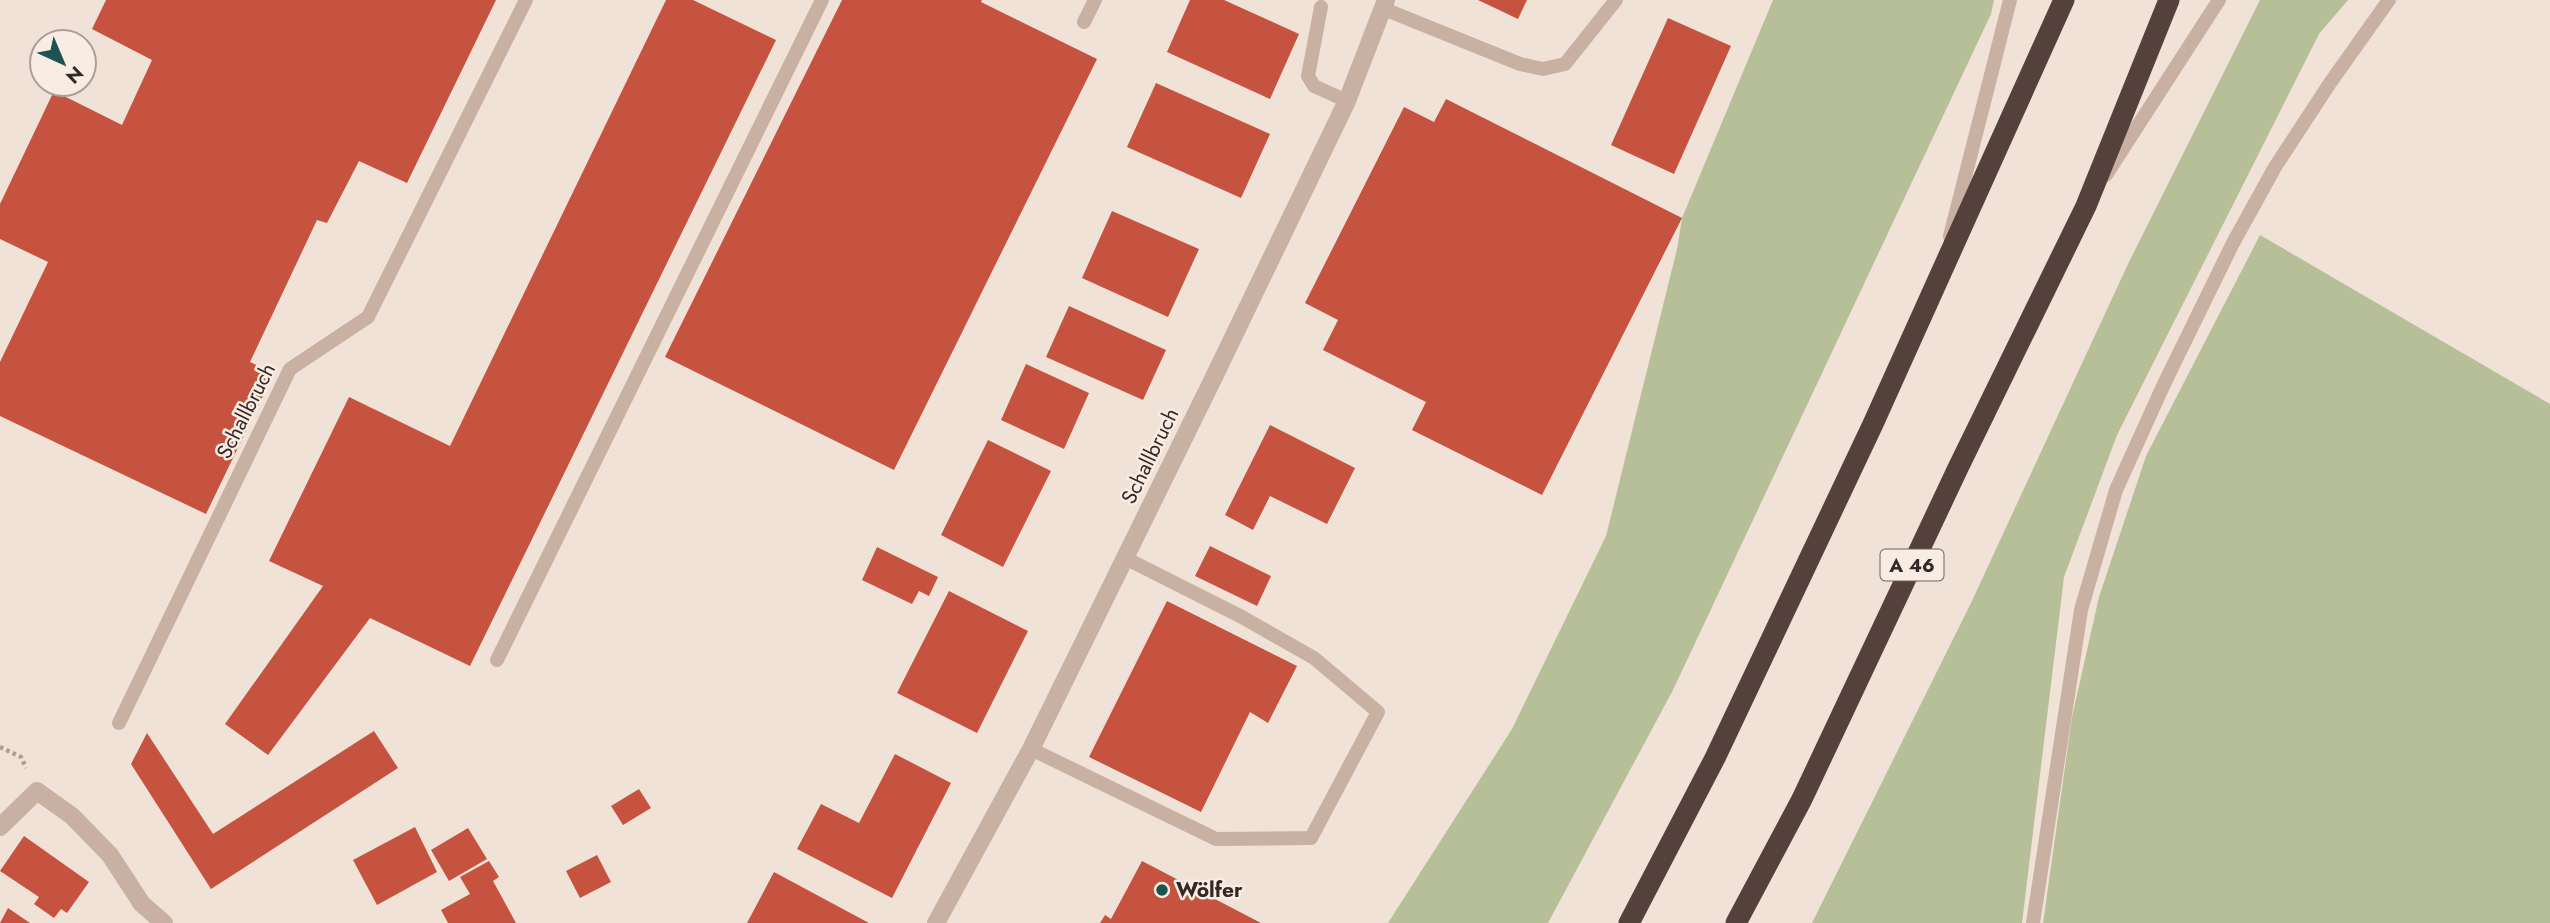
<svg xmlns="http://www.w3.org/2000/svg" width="2550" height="923" viewBox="0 0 2550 923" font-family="Jost,sans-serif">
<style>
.green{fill:#b6bf98}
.building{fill:#c55340}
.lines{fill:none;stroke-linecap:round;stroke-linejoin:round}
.path{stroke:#b49a8e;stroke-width:4.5;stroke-dasharray:3.5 3.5;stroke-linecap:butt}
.service{stroke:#c8b0a3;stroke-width:14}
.minor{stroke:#c8b0a3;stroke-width:18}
.motorway{stroke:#54413c;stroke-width:21}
.poi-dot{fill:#1b5452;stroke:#f9ece3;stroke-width:2.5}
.labels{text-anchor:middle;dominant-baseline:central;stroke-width:5;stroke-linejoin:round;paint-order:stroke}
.shield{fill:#f9ece3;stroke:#6e635e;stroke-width:2}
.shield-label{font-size:19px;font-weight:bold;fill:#332825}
.street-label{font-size:21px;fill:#332825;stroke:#f9ece3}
.poi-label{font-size:21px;font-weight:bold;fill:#332825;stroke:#f9ece3;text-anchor:start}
</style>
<rect width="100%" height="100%" fill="#f1e2d7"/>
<!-- green -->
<path class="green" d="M 1773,0 L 1994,0 L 1991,14 L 1673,690 L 1548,923 L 1388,923 L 1512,729 L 1606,536 L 1677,249 L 1682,218 Z
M 2260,0 L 2348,0 L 2319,34 L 2117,435 L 2064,577 L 2022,923 L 1812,923 L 1971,603 L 2128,264 Z
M 2260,235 L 2550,404 L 2550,923 L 2043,923 L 2072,717 L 2099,597 L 2146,456 Z"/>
<!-- building -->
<path class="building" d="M 106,0 L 496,0 L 407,183 L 359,161 L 327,223 L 317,220 L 250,362 L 274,373 L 206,514 L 0,416 L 0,362 L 48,262 L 0,239 L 0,204 L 54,91 L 122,125 L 152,60 L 92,29 Z
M 666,0 L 693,0 L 776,40 L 470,666 L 370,618 L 268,755 L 225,724 L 323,586 L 269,561 L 349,397 L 450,446 Z
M 842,0 L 982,0 L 981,2 L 1097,59 L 894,470 L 665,357 Z
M 1190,0 L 1224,0 L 1299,34 L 1270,99 L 1167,52 Z
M 1478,0 L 1527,0 L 1518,19 Z
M 1668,18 L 1731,46 L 1674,174 L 1611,145 Z
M 1156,83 L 1270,134 L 1241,198 L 1127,147 Z
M 1446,99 L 1682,218 L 1542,495 L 1412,430 L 1426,402 L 1323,350 L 1338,320 L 1305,303 L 1404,107 L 1434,122 Z
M 1112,211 L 1199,249 L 1168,317 L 1082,278 Z
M 1069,306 L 1166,350 L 1143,400 L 1046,357 Z
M 1026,364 L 1089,393 L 1064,449 L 1001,420 Z
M 1270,425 L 1355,468 L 1327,524 L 1270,496 L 1253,530 L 1225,515 Z
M 988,440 L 1051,471 L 1003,567 L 941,535 Z
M 1210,546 L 1271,576 L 1257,606 L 1195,576 Z
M 877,547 L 938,577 L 929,596 L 919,591 L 912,604 L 862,580 Z
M 949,591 L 1028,631 L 977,733 L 897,693 Z
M 1167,601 L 1297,666 L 1268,723 L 1250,712 L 1201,812 L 1089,757 Z
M 374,731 L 398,768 L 211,889 L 131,764 L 147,733 L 213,834 Z
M 895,754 L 951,783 L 892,898 L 797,849 L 821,804 L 859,823 Z
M 639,789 L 651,808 L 623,825 L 611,806 Z
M 415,827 L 437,872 L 377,905 L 353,860 Z
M 468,828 L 487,859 L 449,881 L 431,850 Z
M 24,836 L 89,882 L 67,913 L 61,909 L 54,918 L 34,904 L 39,897 L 0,871 Z
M 597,855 L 611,882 L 580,898 L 566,871 Z
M 489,861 L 499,877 L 493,881 L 516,923 L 448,923 L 441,910 L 470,894 L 460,877 Z
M 1142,861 L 1261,923 L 1100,923 L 1105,915 L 1111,919 Z
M 774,872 L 869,923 L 747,923 Z
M 8,908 L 30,923 L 0,923 Z"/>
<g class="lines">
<!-- path -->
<path class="path" d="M 0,747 L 21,757 L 26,768"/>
<!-- service -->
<path class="service" d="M 1321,7 L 1308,76 L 1314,86 L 1347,101
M 1384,9 L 1520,64 L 1543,69 L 1565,64 L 1616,0
M 1084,22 L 1095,0
M 2106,175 L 2219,0
M 1950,236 L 2010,0
M 497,660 L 822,0
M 119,723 L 290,369 L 368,317 L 526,0
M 1031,749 L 1216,839 L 1311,838 L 1378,712 L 1314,658 L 1242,617 L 1125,558
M 2033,923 L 2081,610 L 2116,490 L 2164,384 L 2233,243 L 2275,167 L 2330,83 L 2389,0"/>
<!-- minor -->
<path class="minor" d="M 0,827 L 37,791 L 72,816 L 110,855 L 142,904 L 164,923
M 936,923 L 1031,749 L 1214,377 L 1347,101 L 1386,0"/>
<!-- motorway -->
<path class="motorway" d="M 1629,923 L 1715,758 L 1873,424 L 2064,0
M 1736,923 L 1802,799 L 1958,468 L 2086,206 L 2169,0"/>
</g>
<!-- markers -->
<circle class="poi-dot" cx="1162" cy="890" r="7"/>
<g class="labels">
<!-- shield labels -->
<rect class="shield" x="1880.5" y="549.5" width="63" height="31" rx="5"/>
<g class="shield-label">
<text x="1912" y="565">A 46</text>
</g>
<!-- street labels -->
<g class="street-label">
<text transform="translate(246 411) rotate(-63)">Schallbruch</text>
<text transform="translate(1150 456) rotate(-64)">Schallbruch</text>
</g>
<!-- poi labels -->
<g class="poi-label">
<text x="1176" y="890">Wölfer</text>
</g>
</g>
<!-- north arrow -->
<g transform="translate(63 63) rotate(136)"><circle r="33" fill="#f9ece3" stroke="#aa9e97" stroke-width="2"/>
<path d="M0-5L12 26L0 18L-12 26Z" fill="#1b5452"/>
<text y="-10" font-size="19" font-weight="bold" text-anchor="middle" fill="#332825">N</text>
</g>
</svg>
